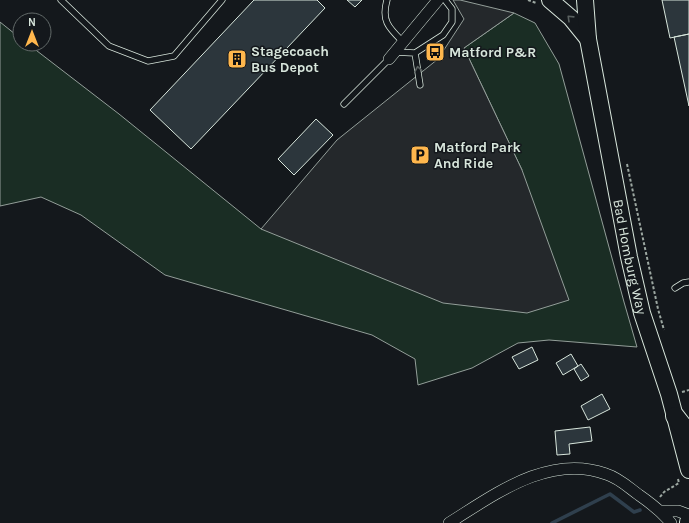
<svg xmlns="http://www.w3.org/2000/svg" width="689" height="523" viewBox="0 0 689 523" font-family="Karla,sans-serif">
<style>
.green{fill:#1a2d24;stroke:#939e99}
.parking{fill:#24282b;stroke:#939e99}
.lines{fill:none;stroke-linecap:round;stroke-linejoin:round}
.stream{stroke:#2f3f4d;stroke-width:3.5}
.building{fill:#2c363c;stroke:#d8e6dc}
.lane-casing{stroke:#d8e6dc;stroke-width:7}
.street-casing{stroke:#d8e6dc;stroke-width:12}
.secondary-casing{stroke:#d8e6dc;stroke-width:18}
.primary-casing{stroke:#d8e6dc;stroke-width:20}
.path{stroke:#9da8a2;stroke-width:2;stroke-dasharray:3 2;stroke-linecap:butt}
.lane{stroke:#14181c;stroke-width:5.5}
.street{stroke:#14181c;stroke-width:11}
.secondary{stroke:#14181c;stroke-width:16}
.primary{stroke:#14181c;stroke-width:18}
.oneway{stroke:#59605f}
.labels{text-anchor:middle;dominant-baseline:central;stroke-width:3;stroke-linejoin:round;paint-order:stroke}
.poi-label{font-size:14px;font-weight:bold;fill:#d8e6dc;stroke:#14181c;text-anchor:start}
.street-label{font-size:14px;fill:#d8e6dc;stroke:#14181c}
</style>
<rect width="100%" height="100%" fill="#14181c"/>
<!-- green -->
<path class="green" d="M 514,13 L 535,23 L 559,64 L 624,302 L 637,347 L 549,340 L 518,343 L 472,368 L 418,385 L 415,359 L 372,335 L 165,275 L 81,215 L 41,197 L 0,206 L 0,22 L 20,38 L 20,44 L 28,44 L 119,114 L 261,229 L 522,170 L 464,48 Z"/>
<!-- parking -->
<path class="parking" d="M 453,0 L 460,0 L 514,13 L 464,48 L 522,170 L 569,300 L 527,313 L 443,303 L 261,229 L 337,140 L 438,59 L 464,19 Z"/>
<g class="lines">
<!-- stream -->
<path class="stream" d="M 552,523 L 610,494 L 634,512 L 640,510"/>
</g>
<!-- building -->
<path class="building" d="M 254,0 L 317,0 L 325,8 L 191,149 L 150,110 Z
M 347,0 L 362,0 L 355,7 Z
M 662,0 L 689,0 L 689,34 L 670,38 Z
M 689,34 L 689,106 L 674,37 Z
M 316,119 L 333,135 L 294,175 L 278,159 Z
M 532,347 L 538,360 L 519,369 L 512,357 Z
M 571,354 L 578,366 L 563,375 L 556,363 Z
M 581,364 L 589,376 L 581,381 L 574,369 Z
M 602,394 L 610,409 L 588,420 L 581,406 Z
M 590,427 L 592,441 L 569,444 L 570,454 L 557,455 L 555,431 Z"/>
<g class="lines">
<!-- lane casing -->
<g class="lane-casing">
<path id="lane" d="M 61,0 L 109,46 L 148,61 L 174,56 L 222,0
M 387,0 C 381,21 389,28 403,42
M 395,52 L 415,53 L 443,35 L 452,22 L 452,9 L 445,0
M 415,53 L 420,85
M 344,104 L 389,59
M 675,288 L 683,283 L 689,282"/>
</g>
<!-- street casing -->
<g class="street-casing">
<path id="street" d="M 389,59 L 438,0
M 661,511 L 678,511 L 689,515
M 449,523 C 494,495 549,453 606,474 C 619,478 628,487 639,495 C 652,504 661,511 671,523"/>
</g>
<!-- secondary casing -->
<g class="secondary-casing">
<g id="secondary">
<path d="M 550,0 L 571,18 L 588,39"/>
<path id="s1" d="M 585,0 L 588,39 L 629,257 L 642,313 L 669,394 L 689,470"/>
</g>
</g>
<!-- primary casing -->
<g class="primary-casing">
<path id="primary" d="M 675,416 L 689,434
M 689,523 L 689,522"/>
</g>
<!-- path -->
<path class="path" d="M 528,0 L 536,3
M 627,164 L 658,309 L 664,330
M 682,392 L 689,390
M 660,497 L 664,492 L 679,483 L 678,479"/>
<!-- lane -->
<use href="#lane" class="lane"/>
<!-- street -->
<use href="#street" class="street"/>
<!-- secondary -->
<use href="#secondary" class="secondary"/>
<!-- primary -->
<use href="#primary" class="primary"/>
</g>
<!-- one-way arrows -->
<defs><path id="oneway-chevron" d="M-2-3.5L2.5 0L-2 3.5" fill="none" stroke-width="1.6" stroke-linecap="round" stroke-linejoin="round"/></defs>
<g class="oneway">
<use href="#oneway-chevron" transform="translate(570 18) rotate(-136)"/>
<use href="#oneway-chevron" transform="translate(418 69) rotate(-100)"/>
</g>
<!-- icons -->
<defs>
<g id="bus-square" transform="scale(1)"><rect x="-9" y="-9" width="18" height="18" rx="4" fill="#ffb74d" stroke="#14181c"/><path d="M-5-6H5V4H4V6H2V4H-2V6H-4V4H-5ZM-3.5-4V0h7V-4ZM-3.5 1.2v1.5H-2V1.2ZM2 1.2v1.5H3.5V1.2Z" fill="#111"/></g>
<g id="building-square" transform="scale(1)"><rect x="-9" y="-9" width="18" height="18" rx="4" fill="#ffb74d" stroke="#14181c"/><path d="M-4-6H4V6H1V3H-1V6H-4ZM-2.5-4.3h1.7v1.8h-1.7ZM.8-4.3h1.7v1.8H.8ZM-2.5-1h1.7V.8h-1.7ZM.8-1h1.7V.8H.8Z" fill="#111"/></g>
<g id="parking-square" transform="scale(1)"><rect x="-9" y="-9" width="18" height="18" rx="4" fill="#ffb74d" stroke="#14181c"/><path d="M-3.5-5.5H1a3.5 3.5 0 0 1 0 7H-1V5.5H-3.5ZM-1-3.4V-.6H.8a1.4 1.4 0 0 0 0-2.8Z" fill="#111"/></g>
</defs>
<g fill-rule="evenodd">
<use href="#bus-square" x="435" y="52"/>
<use href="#building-square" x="237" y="59"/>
<use href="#parking-square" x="420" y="155"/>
</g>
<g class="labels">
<!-- poi labels -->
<g class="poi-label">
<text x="251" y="51">Stagecoach<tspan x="251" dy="16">Bus Depot</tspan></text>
<text x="449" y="52">Matford P&amp;R</text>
<text x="434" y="147">Matford Park<tspan x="434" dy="16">And Ride</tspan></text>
</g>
<!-- street labels -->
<g class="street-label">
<text stroke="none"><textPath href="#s1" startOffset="261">Bad Homburg Way</textPath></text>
</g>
</g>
<!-- north arrow -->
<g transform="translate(32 32)"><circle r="19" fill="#14181c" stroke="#626a69"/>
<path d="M0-3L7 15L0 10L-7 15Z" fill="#ffb74d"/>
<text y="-6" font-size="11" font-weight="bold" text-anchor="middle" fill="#d8e6dc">N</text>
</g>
</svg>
